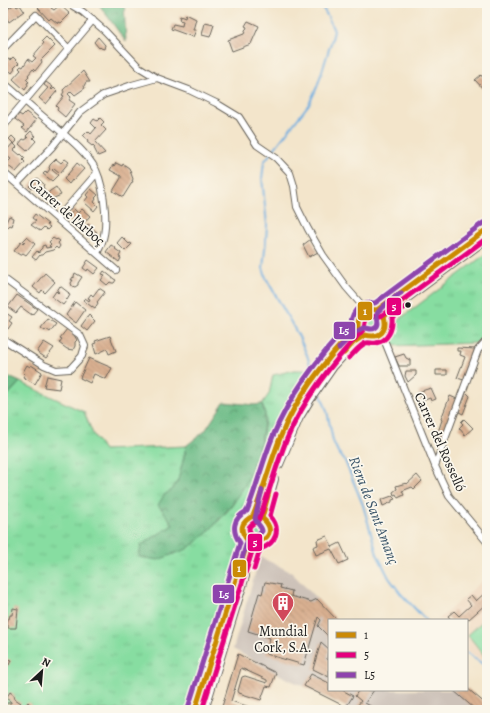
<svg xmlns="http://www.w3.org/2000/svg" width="490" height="713" viewBox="0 0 490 713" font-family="Alegreya,serif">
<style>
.built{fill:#efd6bc}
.industrial{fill:#cdc2b9}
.grass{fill:url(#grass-tufts);stroke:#527c5e}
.forest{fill:url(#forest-crowns);stroke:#446c52}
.garden{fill:url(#garden-dots);stroke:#527c5e}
.pitch{fill:#87dda1;stroke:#527c5e}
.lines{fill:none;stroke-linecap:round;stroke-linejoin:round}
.stream{stroke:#6dade0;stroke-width:2}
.building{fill:url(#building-back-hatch)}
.street-casing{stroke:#676259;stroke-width:8}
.primary-casing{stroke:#676259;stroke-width:12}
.street{stroke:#fff;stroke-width:6}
.primary{stroke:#fff;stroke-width:10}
.bus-1-casing{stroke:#fbf7ec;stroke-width:8}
.bus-2-casing{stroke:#fbf7ec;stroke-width:8}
.bus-3-casing{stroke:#fbf7ec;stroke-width:8}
.bus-1{stroke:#cb8a06;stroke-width:5}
.bus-2{stroke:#e5007d;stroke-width:5}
.bus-3{stroke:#8e44ad;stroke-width:5}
.bus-dot{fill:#1c1c1c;stroke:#fbf7ec;stroke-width:1.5}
.labels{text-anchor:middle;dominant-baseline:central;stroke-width:3.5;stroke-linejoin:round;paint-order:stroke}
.street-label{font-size:14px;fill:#1c1c1c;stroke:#fbf7ec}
.poi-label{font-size:14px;fill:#1c1c1c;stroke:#fbf7ec}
.water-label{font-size:15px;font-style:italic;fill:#3c566a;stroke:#fbf7ec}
.line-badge{stroke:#fbf7ec;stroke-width:1.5}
.badge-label{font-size:11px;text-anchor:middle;font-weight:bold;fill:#fff}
</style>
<defs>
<pattern id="grass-tufts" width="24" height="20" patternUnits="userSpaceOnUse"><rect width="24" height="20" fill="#87dda1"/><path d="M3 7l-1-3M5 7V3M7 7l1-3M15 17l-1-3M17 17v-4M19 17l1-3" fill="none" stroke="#74bd8a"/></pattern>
<pattern id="forest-crowns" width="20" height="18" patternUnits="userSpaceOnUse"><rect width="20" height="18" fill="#6dbc87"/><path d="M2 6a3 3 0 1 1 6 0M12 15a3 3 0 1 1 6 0" fill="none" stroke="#59986e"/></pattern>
<pattern id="garden-dots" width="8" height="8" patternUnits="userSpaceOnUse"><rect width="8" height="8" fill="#87dda1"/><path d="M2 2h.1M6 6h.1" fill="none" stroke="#74bd8a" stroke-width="1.8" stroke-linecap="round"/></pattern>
<pattern id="building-back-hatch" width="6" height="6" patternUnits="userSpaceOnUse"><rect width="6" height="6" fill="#d9b091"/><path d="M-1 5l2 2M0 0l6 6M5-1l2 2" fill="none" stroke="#ba977c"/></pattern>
</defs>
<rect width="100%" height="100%" fill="#fbf7ec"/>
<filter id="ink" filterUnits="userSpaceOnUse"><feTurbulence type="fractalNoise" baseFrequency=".025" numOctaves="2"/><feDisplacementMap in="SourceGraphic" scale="8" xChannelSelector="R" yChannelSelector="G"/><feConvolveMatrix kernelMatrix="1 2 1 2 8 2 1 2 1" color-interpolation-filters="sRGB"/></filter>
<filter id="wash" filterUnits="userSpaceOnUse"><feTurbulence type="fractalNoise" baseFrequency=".012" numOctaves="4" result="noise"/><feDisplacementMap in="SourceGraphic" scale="16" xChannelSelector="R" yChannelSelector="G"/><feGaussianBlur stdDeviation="0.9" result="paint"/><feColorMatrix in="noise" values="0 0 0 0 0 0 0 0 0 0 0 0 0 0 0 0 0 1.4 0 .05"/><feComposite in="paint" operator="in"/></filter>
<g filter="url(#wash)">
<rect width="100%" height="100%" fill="#f3e5cb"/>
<!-- built -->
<path class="built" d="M 487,577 L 487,664 L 467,650 L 467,620 L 438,620 Z"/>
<!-- industrial -->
<path class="industrial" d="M 260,557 L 291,572 L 337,620 L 329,620 L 329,690 L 467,690 L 487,710 L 344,710 L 346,707 L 276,673 L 233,649 Z"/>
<!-- grass -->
<path class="grass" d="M 487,253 L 487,332 L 476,343 L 389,346 L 388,343 C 394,336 396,329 397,321 Z
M 295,370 L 307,370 L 308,381 L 253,509 C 247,515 238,520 239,530 C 239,534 241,541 242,546 L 190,710 L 3,710 L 3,416 L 5,410 L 5,398 L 20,382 L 84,412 L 93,434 L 104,450 L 186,446 C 184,456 180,482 173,490 C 171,492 167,493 164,495 L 168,517 L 173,525 L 162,533 L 187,549 C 203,536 218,523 231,507 C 246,487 266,440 265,415 C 265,412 263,407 262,404 L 269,394 L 273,375 Z"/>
<!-- forest -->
<path class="forest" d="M 98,3 L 124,3 L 126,42 Z
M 3,374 L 20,382 L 5,398 L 5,410 L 3,416 Z
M 224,402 L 254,405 L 262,404 L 265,414 L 263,430 L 260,445 L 253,466 L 245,485 L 231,506 L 207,533 L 187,549 L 158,560 L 139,557 L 141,545 L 173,525 L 168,517 L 158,505 L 164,495 L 172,490 L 178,480 L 184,457 L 186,446 L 205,431 Z"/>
<!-- garden -->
<path class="garden" d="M364 322a8 8 0 1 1 16 0a8 8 0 1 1-16 0Z
M247 530a9 9 0 1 1 18 0a9 9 0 1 1-18 0Z"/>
<!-- pitch -->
<path class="pitch" d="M 487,617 L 487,659 L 468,635 Z"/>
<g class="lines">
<!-- stream -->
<path class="stream" d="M 313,374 L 307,355 L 298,335 L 266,278 L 263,268 L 266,240 L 267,225 L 262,178 L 264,162 L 309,104 L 317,87 L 331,43 L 334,31 L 328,17 L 320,3
M 319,390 L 327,411 L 333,441 L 338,452 L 345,461 L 363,505 L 377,554 L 389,578 L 401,594 L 426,620
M 467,653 L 487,667"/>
</g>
<g id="blocks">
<!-- building -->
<path class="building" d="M 43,3 L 46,5 L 47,4 L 49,5 L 50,4 L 53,6 L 51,8 L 54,10 L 60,5 L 70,14 L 61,23 L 59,22 L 58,24 L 51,18 L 49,20 L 38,8 Z
M 14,4 L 17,7 L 20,5 L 24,11 L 9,22 L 3,12 L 9,8 L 8,7 Z
M 186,14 L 196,19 L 193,30 L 196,30 L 193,37 L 171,29 L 173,24 L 182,26 L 183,21 L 179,20 L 180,16 L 185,18 Z
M 248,21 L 259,26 L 251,44 L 232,51 L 228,40 L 244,34 L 247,27 L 245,26 Z
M 205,23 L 214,25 L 210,37 L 202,35 Z
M 46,37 L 55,46 L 41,60 L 42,62 L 35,71 L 33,69 L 28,75 L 29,76 L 26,79 L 29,82 L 27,83 L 28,85 L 25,90 L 13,79 L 21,70 L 19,68 L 21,66 L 23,67 L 28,59 L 32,62 L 36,58 L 33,56 L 44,43 L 42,41 Z
M 98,37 L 105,45 L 104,49 L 101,48 L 100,47 L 99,48 L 94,42 Z
M 13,57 L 19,63 L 14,68 L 15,69 L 12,73 L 3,65 L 8,59 L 10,60 Z
M 83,71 L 90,82 L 86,82 L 84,86 L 85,88 L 75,95 L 71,91 L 68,94 L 71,97 L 69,100 L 75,104 L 65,117 L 57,110 L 58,108 L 56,106 L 64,96 L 62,95 L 64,92 L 63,90 Z
M 481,75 L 487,83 L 487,93 L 475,80 Z
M 46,82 L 53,87 L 51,89 L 52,90 L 54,88 L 57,91 L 46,104 L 39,98 L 48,88 L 44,85 Z
M 26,112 L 36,120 L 27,132 L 22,128 L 24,126 L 15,119 L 19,114 L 22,116 Z
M 100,118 L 104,122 L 101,125 L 106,130 L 95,142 L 105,153 L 98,156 L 94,148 L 95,147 L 93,145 L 92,146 L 87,142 L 88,140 L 83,136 L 88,131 L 91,134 L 96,128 L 91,123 L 94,119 L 97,121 Z
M 31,131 L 35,136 L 33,138 L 36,141 L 27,151 L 19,144 L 23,139 L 25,140 L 28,138 L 26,136 Z
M 12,136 L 17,141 L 14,144 L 17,147 L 14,150 L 20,155 L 21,154 L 25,158 L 23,160 L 25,162 L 16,172 L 6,164 L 11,159 L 8,157 L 7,159 L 3,156 L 3,139 L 7,143 L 4,147 L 7,150 L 13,143 L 9,139 Z
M 56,159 L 61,163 L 65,159 L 69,162 L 60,173 L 54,168 L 52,170 L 58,175 L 52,181 L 43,174 L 46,171 L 47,173 L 50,169 L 49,168 L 50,165 Z
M 77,163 L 84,169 L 73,181 L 72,180 L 69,184 L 64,179 Z
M 116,163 L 122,166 L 123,164 L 129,168 L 133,179 L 132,181 L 133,181 L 123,197 L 113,191 L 121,178 L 121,176 L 110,170 L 113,165 L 114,166 Z
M 37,178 L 44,184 L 43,187 L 45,190 L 42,193 L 34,187 L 32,189 L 29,186 Z
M 56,187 L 61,195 L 54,198 L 51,204 L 44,198 L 50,191 Z
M 91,189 L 98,195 L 95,198 L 96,199 L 94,202 L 98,206 L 94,211 L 84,202 L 88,197 L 86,195 Z
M 74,209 L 78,213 L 82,209 L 90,216 L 82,225 L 75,219 L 73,221 L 68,216 Z
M 35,214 L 48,224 L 47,225 L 50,227 L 47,230 L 44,227 L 40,231 L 31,225 L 36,221 L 32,218 Z
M 9,216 L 13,218 L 12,222 L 13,223 L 12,226 L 10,225 L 8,227 L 5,227 L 4,225 L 4,223 L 6,222 Z
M 88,224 L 92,227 L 91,228 L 97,232 L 92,238 L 82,231 Z
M 27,237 L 35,244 L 26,255 L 23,253 L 20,255 L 14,251 L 21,242 L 23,244 L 25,242 L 23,241 Z
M 122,237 L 129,244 L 130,243 L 132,244 L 125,251 L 117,243 Z
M 53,238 L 56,240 L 57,239 L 60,241 L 58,243 L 60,246 L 58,249 L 56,247 L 53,250 L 45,252 L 42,255 L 40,255 L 36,260 L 32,257 L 37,251 L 39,253 L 39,251 L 42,248 L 42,246 L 45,245 L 46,248 L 51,247 L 49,246 L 51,244 L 49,242 Z
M 311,239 L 318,252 L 309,257 L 303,245 Z
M 111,245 L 116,248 L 115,249 L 121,253 L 119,257 L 121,258 L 119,262 L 106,252 Z
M 88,260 L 99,268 L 94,274 L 88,269 L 87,271 L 83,268 Z
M 104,271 L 114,279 L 116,280 L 114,283 L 112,283 L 110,282 L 107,285 L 101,280 L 105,275 L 102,274 Z
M 45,273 L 55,282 L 45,293 L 42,290 L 40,293 L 33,287 Z
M 75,273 L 82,277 L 78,283 L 78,285 L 75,287 L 72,286 L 71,283 L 73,280 L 71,280 L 73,277 L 74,278 L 74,276 Z
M 60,286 L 69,293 L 68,294 L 70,295 L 67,300 L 65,298 L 64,299 L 66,301 L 63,305 L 52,297 L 56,291 L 58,293 L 59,292 L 57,291 Z
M 99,288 L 105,292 L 97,302 L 98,303 L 95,308 L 92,306 L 92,307 L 83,300 L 85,298 L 89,301 L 90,299 L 88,298 L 91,294 L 93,296 Z
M 17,295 L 37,309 L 32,315 L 21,307 L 16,313 L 8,307 Z
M 75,302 L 85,310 L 76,323 L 66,315 Z
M 3,311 L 12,317 L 9,321 L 12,323 L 8,329 L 3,326 Z
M 89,315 L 95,321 L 87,331 L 81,326 Z
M 48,319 L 56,324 L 50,332 L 46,329 L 45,331 L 41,328 Z
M 67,329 L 74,335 L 77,340 L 75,342 L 75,346 L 73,350 L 67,349 L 59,343 L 62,339 L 60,338 Z
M 110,336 L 116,351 L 109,354 L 107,349 L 96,354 L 93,344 L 96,343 L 95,341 Z
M 44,342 L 54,348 L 46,358 L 37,352 Z
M 457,348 L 475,349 L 464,380 L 457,378 L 465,357 L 460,355 L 461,351 L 457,351 Z
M 404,354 L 406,358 L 410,360 L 410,366 L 399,366 L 395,357 Z
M 89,358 L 112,368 L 106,379 L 94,374 L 90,383 L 80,378 Z
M 27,365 L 30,367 L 31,365 L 42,372 L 35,384 L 23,377 L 25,374 L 23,372 Z
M 436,370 L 447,370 L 447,375 L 436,375 Z
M 406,371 L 416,371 L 416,375 L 408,382 L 405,376 Z
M 47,376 L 61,379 L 59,389 L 44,387 Z
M 431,388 L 436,399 L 431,401 L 430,398 L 422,401 L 418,392 Z
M 466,392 L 470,396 L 463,414 L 459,412 Z
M 450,396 L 457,399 L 444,438 L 437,435 L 442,420 L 441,419 Z
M 464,419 L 473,428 L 465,435 L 459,428 L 463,424 L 461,422 Z
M 417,475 L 422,481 L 414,489 L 412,487 L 402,491 L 404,495 L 398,498 L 396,494 L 394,495 L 393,492 L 397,489 L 396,486 L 406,483 L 407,484 Z
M 392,496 L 395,499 L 392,500 L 392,502 L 383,506 L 381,500 Z
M 327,536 L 332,547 L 340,543 L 348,560 L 339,564 L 331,549 L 316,555 L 313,547 L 318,545 L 317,540 Z
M 265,582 L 281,585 L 280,588 L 292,591 L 291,596 L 311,602 L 317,599 L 337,620 L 329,620 L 329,637 L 318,626 L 321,620 L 318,617 L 304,665 L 266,654 L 270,638 L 248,631 L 259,593 L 262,594 Z
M 487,591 L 487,603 L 468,620 L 451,620 L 448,616 L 454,611 L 459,616 L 471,605 L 466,599 L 471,595 L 476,601 Z
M 13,608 L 18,609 L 16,628 L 8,628 L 8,624 L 6,624 L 7,619 L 9,619 L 10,615 L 12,615 Z
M 321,642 L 329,649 L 327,659 L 329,660 L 329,677 L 313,669 Z
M 238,654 L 276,673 L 271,687 L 266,686 L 261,700 L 239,693 L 238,691 L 242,677 L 245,676 L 267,683 L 267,680 L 241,668 L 231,701 L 259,710 L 221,710 Z
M 4,658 L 11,660 L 9,665 L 3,664 Z
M 311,674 L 329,683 L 329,690 L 342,690 L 353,696 L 346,707 L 304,686 Z
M 467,688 L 487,705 L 487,710 L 476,710 L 453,690 L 467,690 Z
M 356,690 L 374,690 L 365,703 L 378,710 L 354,710 L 361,701 L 355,696 L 358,691 Z
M 10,692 L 14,695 L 15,699 L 21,703 L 17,707 L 19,708 L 17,710 L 14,710 L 12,708 L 11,710 L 8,710 L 5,708 L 5,705 L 7,703 L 11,703 L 11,702 L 6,698 Z
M 28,702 L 32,706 L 35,710 L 28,710 L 24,706 Z"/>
</g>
</g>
<g filter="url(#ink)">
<use href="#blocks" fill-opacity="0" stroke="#676259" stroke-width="1"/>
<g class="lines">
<!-- street casing -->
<g class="street-casing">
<path id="street" d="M 68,3 L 83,12 L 105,31 L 139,67 L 157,78 L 189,90 L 216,103 L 239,117 L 257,145 L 276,158 L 290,173 L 294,186 L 297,207 L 308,229 L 323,255 L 346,287 L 366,310
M 3,7 L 10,3
M 3,49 L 36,15 L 69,49
M 3,82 C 19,96 35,110 52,124 C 67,137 86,151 96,170 C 102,183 104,198 105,211 C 106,227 105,239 97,253
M 3,127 L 93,20
M 3,172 L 116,270
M 17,184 L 52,147 L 80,112 L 103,95 L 132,85 L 157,78
M 57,219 L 97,173
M 3,278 L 80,335 L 85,346 L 82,356 L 70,369 L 56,370 L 44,365 L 3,339
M 384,330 L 385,342 L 435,466 L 449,496 L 487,542
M 378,335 L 382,341 L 385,342
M 435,466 L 478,350 L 487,340"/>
</g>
<!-- primary casing -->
<g class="primary-casing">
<path id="primary" d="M358 323a14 14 0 1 1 28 0a14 14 0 1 1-28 0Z
M 377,310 L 487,229
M 384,316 L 393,307 L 487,237
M 278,464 L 298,417 L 309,399 L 332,366 L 353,343 L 365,335
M 253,516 C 263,490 270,464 280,438 C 297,396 326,358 358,326
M242 530a14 14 0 1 1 28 0a14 14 0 1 1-28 0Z
M 262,518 L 273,479
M 195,710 L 248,541
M 203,710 L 244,576"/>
</g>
<!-- street -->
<use href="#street" class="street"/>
<!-- primary -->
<use href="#primary" class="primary"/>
<!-- bus-1 casing -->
<g class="bus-1-casing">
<path id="bus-1" d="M 344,353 L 353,343 L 365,335 C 380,339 388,331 384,316 L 393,307 L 405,299
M 247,567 L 254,543 C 270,540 275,529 262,518 L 269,492
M 195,710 L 248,541 C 239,531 240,522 253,516 C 263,490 270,464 280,438 C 297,395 326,359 358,326 C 358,313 365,308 377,310 L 487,229"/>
</g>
<!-- bus-2 casing -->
<g class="bus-2-casing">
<path id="bus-2" d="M 349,358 C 353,354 361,344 366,343 C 369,342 373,344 376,343 C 388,341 393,329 392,318 L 397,312 L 409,305
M 254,569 L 260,549 C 276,544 282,529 270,516 L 276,494
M 202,710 L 255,542 C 255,536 245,530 251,525 C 254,522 257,522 259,519 C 269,493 276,466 286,441 C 304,398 332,363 363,330 C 365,327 364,324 366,320 C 368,314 376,318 381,316 L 487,238"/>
</g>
<!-- bus-3 casing -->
<g class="bus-3-casing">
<path id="bus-3" d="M 339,348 C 345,342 355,331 363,328 C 367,327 371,331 375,328 C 381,325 376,318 377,314 C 380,307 395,297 401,293
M 240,565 L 248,539 C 252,535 259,536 262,531 C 262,526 256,524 255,518 L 262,490
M 188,708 L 240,543 C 231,530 233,518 247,511 C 257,486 263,460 273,436 C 291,393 319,356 351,323 C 352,310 362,302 375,303 L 483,223"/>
</g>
<!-- bus-1 -->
<use href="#bus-1" class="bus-1"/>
<!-- bus-2 -->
<use href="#bus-2" class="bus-2"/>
<!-- bus-3 -->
<use href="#bus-3" class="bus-3"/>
</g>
</g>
<!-- icons -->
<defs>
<g id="building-pin" transform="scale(1.15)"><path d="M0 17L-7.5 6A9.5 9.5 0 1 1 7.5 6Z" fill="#d1495b" stroke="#fbf7ec"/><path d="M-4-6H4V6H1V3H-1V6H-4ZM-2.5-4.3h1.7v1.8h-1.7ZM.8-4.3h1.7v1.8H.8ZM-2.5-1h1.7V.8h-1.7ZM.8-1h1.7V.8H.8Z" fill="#fff"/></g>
</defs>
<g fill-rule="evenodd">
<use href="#building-pin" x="283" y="603"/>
</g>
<!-- markers -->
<circle class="bus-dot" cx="408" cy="305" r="3.5"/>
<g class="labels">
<!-- street labels -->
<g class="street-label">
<text transform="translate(67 212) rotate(41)">Carrer de l'Arboç</text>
<text transform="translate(440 442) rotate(66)">Carrer del Rosselló</text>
</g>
<!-- poi labels -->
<g class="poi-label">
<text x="283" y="631">Mundial<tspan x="283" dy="16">Cork, S.A.</tspan></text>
</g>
<!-- water labels -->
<g class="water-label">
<text transform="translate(374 510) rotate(69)">Riera de Sant Amanç</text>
</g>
</g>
<g class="line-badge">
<rect x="386" y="297" width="16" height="19" rx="4" fill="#e5007d"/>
<rect x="357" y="301" width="16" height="20" rx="4" fill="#cb8a06"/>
<rect x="333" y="321" width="23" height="19" rx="4" fill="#8e44ad"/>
<rect x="247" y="533" width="16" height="19" rx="4" fill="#e5007d"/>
<rect x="232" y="559" width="15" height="19" rx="4" fill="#cb8a06"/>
<rect x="212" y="584" width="23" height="20" rx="4" fill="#8e44ad"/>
</g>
<g class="badge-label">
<text x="394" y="310">5</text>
<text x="365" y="315">1</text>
<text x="344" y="334">L5</text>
<text x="255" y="546">5</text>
<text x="239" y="572">1</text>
<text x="224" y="598">L5</text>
</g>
<!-- margin -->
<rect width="490" height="713" fill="none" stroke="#fbf7ec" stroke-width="16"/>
<!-- legend -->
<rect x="328" y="619" width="140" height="72" fill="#fbf7ec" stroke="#a29f99"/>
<rect x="336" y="632" width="20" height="6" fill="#cb8a06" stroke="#a29f99"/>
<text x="364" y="639" font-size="12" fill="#1c1c1c">1</text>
<rect x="336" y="652" width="20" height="6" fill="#e5007d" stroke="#a29f99"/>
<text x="364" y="659" font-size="12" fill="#1c1c1c">5</text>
<rect x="336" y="672" width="20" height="6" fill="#8e44ad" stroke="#a29f99"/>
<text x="364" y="679" font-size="12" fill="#1c1c1c">L5</text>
<!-- north arrow -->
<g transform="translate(42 671) rotate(26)" stroke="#fbf7ec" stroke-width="3" paint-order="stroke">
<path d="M0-3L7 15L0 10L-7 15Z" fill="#1c1c1c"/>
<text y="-6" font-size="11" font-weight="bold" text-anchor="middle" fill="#1c1c1c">N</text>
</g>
</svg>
